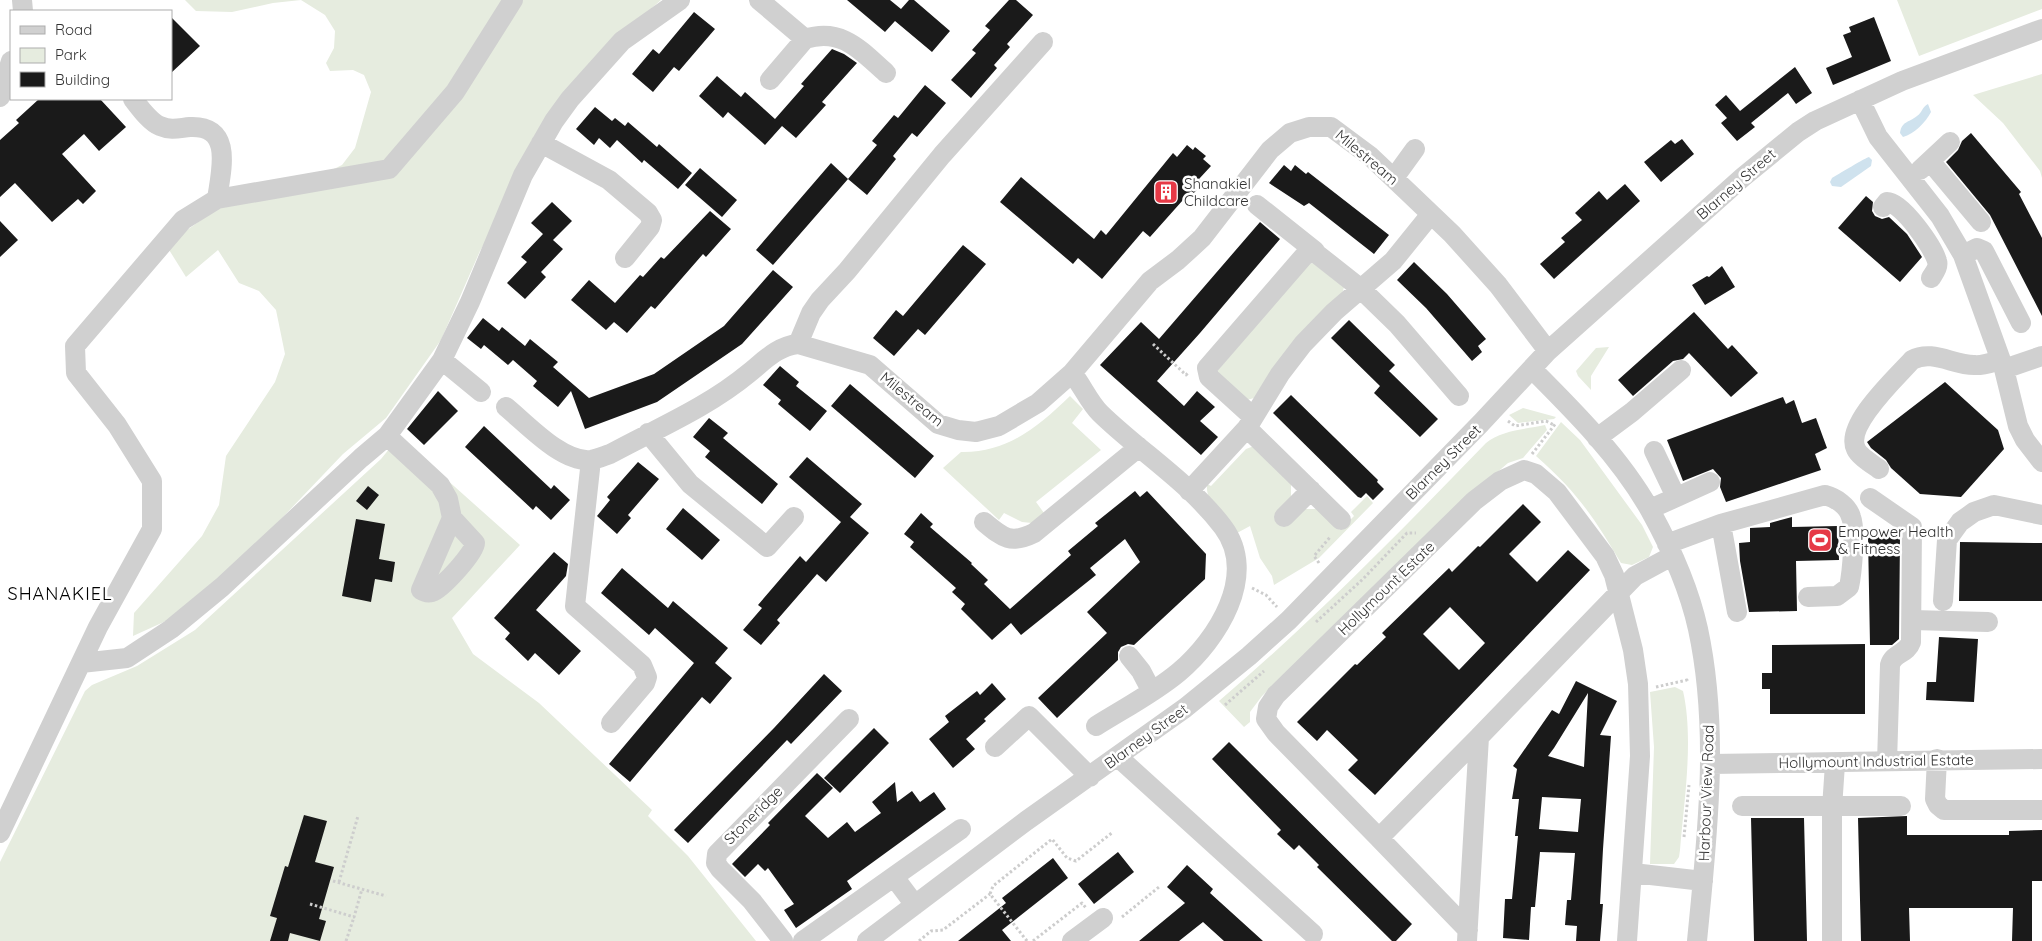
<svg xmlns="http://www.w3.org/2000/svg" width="2042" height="941" viewBox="0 0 2042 941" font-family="Quicksand,sans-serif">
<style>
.green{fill:#e6ecdf}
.water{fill:#cfe2ee}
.building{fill:#1a1a1a;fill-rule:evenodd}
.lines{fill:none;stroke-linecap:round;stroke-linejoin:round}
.path{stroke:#cdcdcd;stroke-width:3;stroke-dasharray:2.5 2.5;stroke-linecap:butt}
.minor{stroke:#d0d0d0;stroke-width:20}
.labels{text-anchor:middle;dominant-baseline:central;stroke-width:5;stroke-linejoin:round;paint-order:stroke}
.street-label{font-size:15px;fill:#333;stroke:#fff}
.poi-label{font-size:15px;fill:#333;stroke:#fff;text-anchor:start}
.quarter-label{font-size:18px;letter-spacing:1px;fill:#000;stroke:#fff}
</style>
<rect width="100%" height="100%" fill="#fff"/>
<!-- green -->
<path class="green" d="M 185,0 L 661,0 L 595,58 L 480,251 L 441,340 L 386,418 L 343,454 L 261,540 L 177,616 L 133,636 L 134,613 L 202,536 L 219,505 L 226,456 L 275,382 L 285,354 L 276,310 L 259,291 L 239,283 L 218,250 L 186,277 L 166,245 L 218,208 L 283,194 L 342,165 L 355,148 L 371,92 L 364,75 L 353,70 L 330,71 L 326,63 L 334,48 L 335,31 L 325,15 L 301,0 L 273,3 L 232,12 L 196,11 Z
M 1897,0 L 2042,0 L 2042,9 L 1919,56 Z
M 2042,74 L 2042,178 L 2040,171 L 2003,123 L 1973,95 Z
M 1313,263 L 1344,287 L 1343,291 L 1254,398 L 1247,400 L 1218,373 L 1218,370 L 1309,264 Z
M 1609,347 L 1591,376 L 1591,390 L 1578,376 L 1576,371 L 1596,348 Z
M 1070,396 L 1083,409 L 1072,423 L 1101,450 L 1036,502 L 1044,513 L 1032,523 L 1022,522 L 1004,513 L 999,520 L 943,468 L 961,452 C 1007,453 1038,427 1070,396 Z
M 1523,408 L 1556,417 L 1554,419 L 1518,423 L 1509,415 Z
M 1561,422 L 1580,440 L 1642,525 L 1653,547 L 1649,557 L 1632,565 L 1621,563 C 1593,516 1577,492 1536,456 Z
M 1545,425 L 1547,430 L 1523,458 L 1508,463 L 1458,506 L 1262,696 L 1250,712 L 1250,722 L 1244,727 L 1219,701 C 1313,621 1400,532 1486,443 C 1501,430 1527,429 1545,425 Z
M 399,437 L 520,545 L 452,618 L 473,654 L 539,703 L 652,810 L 648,816 L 688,856 L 756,941 L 0,941 L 0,862 L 85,691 L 92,685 L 137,666 L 195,630 L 381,459 Z
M 1254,446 L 1291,484 L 1291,497 L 1304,509 L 1317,509 L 1340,530 L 1354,516 L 1351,512 L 1367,496 L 1373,503 L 1319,558 L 1274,585 L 1272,576 L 1260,558 L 1250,526 L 1237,533 C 1225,519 1205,504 1207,484 L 1211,486 L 1246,449 Z
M 1675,687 L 1683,691 C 1694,739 1684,801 1680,850 L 1679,857 L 1674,864 L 1650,864 L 1654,747 L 1650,692 Z"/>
<!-- water -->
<path class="water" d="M 1928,104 L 1931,112 C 1926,122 1914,134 1903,137 L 1900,133 C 1902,121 1908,123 1917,116 C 1922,113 1922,107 1928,104 Z
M 1869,157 L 1872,160 L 1871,166 L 1841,187 L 1832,186 L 1830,182 L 1832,178 C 1837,175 1867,157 1869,157 Z"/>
<!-- building -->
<path class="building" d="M 847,0 L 890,0 L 901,9 L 909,0 L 914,0 L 950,31 L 932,52 L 895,21 L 885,32 Z
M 1009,0 L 1016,0 L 1033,15 L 1007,44 L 1010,47 L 994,65 L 997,68 L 971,98 L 951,80 L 976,53 L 972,50 L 990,30 L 985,26 Z
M 694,12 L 715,29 L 679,71 L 674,67 L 653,92 L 632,74 L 653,49 L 659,54 Z
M 171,17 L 200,46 L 171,73 Z
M 1874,17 L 1891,61 L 1833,85 L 1826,68 L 1852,57 L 1843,35 L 1851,32 L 1849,27 Z
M 832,49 L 844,54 L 857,63 L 822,102 L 826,105 L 796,138 L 782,126 L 765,145 L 728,112 L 723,118 L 699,96 L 717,76 L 741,97 L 745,92 L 775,119 L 804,86 L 801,84 Z
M 1795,67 L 1812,93 L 1796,104 L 1788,93 L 1751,123 L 1755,127 L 1737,141 L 1721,123 L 1727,118 L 1715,105 L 1726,95 L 1740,111 Z
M 925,85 L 946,103 L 917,137 L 912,133 L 893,156 L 896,159 L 867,195 L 848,179 L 877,145 L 872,141 L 894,115 L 898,118 Z
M 39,99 L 100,99 L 126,127 L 99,151 L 84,134 L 62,154 L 96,191 L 83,204 L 78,199 L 52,222 L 15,183 L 0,197 L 0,140 L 19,123 L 16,120 Z
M 595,107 L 612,121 L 615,118 L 625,126 L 628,122 L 657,147 L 659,144 L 692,173 L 678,189 L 644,160 L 642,163 L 617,140 L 610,148 L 599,138 L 594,145 L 576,129 Z
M 1971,133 L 2021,192 L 2019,194 L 2042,238 L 2042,316 L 1990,215 L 1946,162 L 1958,150 L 1962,141 Z
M 1682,139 L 1694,154 L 1661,182 L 1644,162 L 1671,140 L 1675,144 Z
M 1187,145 L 1193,150 L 1195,147 L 1206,156 L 1203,159 L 1211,166 L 1199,179 L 1203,182 L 1194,193 L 1191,191 L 1150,237 L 1143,231 L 1102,279 L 1078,258 L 1073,264 L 1000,202 L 1021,177 L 1094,239 L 1101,230 L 1106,235 L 1173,153 L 1177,157 Z
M 831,163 L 848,179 L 773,265 L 756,250 Z
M 1284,165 L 1291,171 L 1295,165 L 1306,174 L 1308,172 L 1389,235 L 1374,254 L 1309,203 L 1304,206 L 1269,183 Z
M 700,168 L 737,200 L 722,217 L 685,185 Z
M 1625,184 L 1640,201 L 1554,279 L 1540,264 L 1565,242 L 1561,238 L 1582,220 L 1575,213 L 1599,191 L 1607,200 Z
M 1866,196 L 1873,202 L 1872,211 L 1875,216 L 1882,219 L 1889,217 L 1907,234 L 1922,257 L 1900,282 L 1838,228 Z
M 552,202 L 572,221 L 553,240 L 563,249 L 541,272 L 546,277 L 525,299 L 507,283 L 527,262 L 521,257 L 543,234 L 531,223 Z
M 710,211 L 731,229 L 706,257 L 703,254 L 655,309 L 651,306 L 627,333 L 614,322 L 606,330 L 571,300 L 589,280 L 615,303 L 640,275 L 643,277 L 661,257 L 664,259 Z
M 0,221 L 18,240 L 0,257 Z
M 1260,222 L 1280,239 L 1200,333 L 1157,381 L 1184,406 L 1197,391 L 1215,407 L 1200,421 L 1218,437 L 1201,455 L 1100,365 L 1141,322 L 1159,339 Z
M 963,245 L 986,264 L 925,335 L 918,329 L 894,356 L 873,338 L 896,310 L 903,316 Z
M 1414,262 L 1447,294 L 1486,339 L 1478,346 L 1482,352 L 1472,361 L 1426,308 L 1397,280 Z
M 1722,266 L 1735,287 L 1705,305 L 1692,285 L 1707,276 L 1709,277 Z
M 773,270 L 793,287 L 742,344 L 657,402 L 585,429 L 571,391 L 558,407 L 533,386 L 537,381 L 513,360 L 508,365 L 484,345 L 481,349 L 467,338 L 483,318 L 499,331 L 502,327 L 525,346 L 530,339 L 558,362 L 553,367 L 589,398 L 654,374 L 724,326 Z
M 1694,312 L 1728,349 L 1732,345 L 1758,373 L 1731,397 L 1689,353 L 1683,359 L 1673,361 L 1633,396 L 1618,380 Z
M 1349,320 L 1395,365 L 1389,371 L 1438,419 L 1420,437 L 1374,393 L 1380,386 L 1331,338 Z
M 780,366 L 799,382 L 796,386 L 827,411 L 810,431 L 778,404 L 781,400 L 763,385 Z
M 1945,382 L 1998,430 L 2004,449 L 1961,497 L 1920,494 L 1891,468 L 1886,460 L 1871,448 L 1867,442 Z
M 850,384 L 934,456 L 915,478 L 831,406 Z
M 438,391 L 458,411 L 424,445 L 407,429 Z
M 1291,395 L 1378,480 L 1377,482 L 1384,489 L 1373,500 L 1366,493 L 1361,498 L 1358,497 L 1273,413 Z
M 1783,397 L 1786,404 L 1794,400 L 1802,423 L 1816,418 L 1827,448 L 1815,454 L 1821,470 L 1726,502 L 1720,487 L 1721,478 L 1713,469 L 1683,481 L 1667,440 Z
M 709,418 L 728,433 L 723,438 L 778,484 L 762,504 L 705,457 L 710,451 L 693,437 Z
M 484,426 L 551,489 L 554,485 L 570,500 L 551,520 L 536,506 L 533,510 L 465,447 Z
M 807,457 L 862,504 L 850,517 L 869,533 L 826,582 L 817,574 L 777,620 L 780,623 L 761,645 L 743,630 L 762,608 L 758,605 L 800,556 L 806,562 L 841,522 L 789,477 Z
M 638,462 L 659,479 L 628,515 L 631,518 L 617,534 L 597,516 L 610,500 L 607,497 Z
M 368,486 L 379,495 L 367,510 L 356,501 Z
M 1135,491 L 1140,497 L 1147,491 L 1206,554 L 1205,579 L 1134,645 L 1128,644 L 1121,647 L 1118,652 L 1118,660 L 1057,718 L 1038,698 L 1107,633 L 1087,612 L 1140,562 L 1125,539 L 1090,568 L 1096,575 L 1021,635 L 1011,623 L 992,640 L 961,609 L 965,604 L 952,592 L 956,588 L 910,547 L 914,542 L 904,534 L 921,513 L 933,524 L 930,527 L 972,563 L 971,564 L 988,580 L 984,584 L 1010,609 L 1071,555 L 1068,551 L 1098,526 L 1095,523 Z
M 1523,504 L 1541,522 L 1509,554 L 1537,582 L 1568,550 L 1590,570 L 1375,795 L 1348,770 L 1358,760 L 1327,730 L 1317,741 L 1297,722 L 1355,664 L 1357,665 L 1386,637 L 1382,633 L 1449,568 L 1452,572 L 1478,546 L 1480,547 ZM 1450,607 L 1485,643 L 1459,670 L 1423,634 Z
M 683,508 L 720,540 L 702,560 L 666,529 Z
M 1792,517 L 1792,527 L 1838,526 L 1839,560 L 1796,561 L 1797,611 L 1749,612 L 1740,561 L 1739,543 L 1750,542 L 1750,528 L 1770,527 L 1770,523 Z
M 356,519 L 385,524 L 379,559 L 395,562 L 392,582 L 375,579 L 371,602 L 342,596 Z
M 1868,536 L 1900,536 L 1899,639 L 1892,645 L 1870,645 Z
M 1960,542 L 2042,543 L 2042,601 L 1959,601 Z
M 554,552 L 568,564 L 566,576 L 536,610 L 581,651 L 559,675 L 535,653 L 528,661 L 505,639 L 510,633 L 494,618 Z
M 622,568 L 668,608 L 673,601 L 728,648 L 715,663 L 732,678 L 710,704 L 702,697 L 630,782 L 609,764 L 694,663 L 655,628 L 649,635 L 601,593 Z
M 1939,637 L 1978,639 L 1974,702 L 1926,700 L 1927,682 L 1936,682 Z
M 1865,644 L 1865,714 L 1770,714 L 1770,689 L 1762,689 L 1762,673 L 1772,673 L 1772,645 Z
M 824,674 L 842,691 L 791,744 L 787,740 L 688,843 L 674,830 L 774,728 Z
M 1576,681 L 1617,701 L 1600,735 L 1611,736 L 1603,849 L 1600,904 L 1603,904 L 1600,941 L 1576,941 L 1577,926 L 1565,925 L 1567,900 L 1571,900 L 1575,853 L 1540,852 L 1535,907 L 1531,907 L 1529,940 L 1503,938 L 1505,899 L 1512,899 L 1518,836 L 1515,836 L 1519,799 L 1512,799 L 1517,769 L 1513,766 L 1552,710 L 1559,714 ZM 1588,693 L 1584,767 L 1548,756 L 1554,748 ZM 1542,797 L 1581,799 L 1578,832 L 1539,829 Z
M 992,683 L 1006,699 L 984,719 L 986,721 L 966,739 L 975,749 L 953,768 L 929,739 L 949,722 L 945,716 L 977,691 L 980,695 Z
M 874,728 L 889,743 L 840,793 L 824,778 Z
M 1229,742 L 1412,924 L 1396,941 L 1392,941 L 1317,867 L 1319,865 L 1299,845 L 1294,850 L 1277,834 L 1281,830 L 1212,759 Z
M 817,773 L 833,788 L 805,816 L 828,838 L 847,822 L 855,832 L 881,813 L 872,802 L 895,782 L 897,802 L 912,791 L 920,802 L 934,792 L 946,809 L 847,881 L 852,889 L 796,928 L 784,910 L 794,904 L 768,868 L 765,871 L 758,864 L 745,877 L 732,864 L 770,825 L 768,823 Z
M 304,815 L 327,821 L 315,862 L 334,867 L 319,919 L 326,921 L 320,941 L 290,933 L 288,941 L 270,941 L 277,918 L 270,916 L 285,866 L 288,867 Z
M 1907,816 L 1907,835 L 2009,835 L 2009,831 L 2042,830 L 2042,881 L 2032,881 L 2032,941 L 2012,941 L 2013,908 L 1909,908 L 1910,941 L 1861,941 L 1858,818 Z
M 1751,818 L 1804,818 L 1807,941 L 1754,941 Z
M 1118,852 L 1134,872 L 1094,904 L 1078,884 Z
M 1053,858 L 1068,878 L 1002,930 L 1011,941 L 958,941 L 1006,903 L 1002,898 Z
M 1187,865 L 1213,889 L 1210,893 L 1263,941 L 1224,941 L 1203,922 L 1179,941 L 1139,941 L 1185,903 L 1167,887 Z"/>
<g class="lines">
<!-- path -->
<path class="path" d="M 1153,344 L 1186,375 L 1189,372
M 1508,421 L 1515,426 L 1546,421 L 1554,425
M 1532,454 L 1556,423
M 1319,563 L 1314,556 L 1331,536
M 1252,588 L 1266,595 L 1277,607
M 1316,622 L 1363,579 L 1407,533 L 1416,533
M 1656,687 L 1687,680 L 1687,682
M 1225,705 L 1264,671
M 1684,837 L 1689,785
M 333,881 L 386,896
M 339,882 L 358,816
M 310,904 L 354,917 L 362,889
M 1122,917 L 1159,887
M 346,941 L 354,917
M 919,941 L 931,931 L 943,930 L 990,894
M 1027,941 L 990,894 L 993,886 L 1052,839 L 1067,858 L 1076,861 L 1113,832
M 1033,941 L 1082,903 L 1086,908"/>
<!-- minor -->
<path class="minor" d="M 22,0 L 23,11
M 759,0 L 805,39 C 842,27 861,51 886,73
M 770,80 L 805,39
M 0,97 L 11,61
M 1860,100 L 1878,137 L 1940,216 L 1963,255 L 2004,369 L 2018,426 L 2025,440 L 2042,462
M 541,143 L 609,180 L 648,213 L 652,220 L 650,227 L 625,258
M 1930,161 L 1981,222
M 1920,170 L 1950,142
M 1394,178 L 1415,149
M 217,199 L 389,169 L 455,92 L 513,0
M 1257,205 L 1315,251
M 1883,207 L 1887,202 C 1902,202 1933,247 1937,261 C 1939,267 1934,273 1931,278
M 1963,255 L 1977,248 L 1984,251 L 2021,323
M 798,344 L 811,313 L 820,300 L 847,271 L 942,155 L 1043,42
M 442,360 L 481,392
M 1532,369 C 1574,411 1620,457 1650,510 C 1670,546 1689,588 1698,629 C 1720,731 1707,838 1697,941
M 2004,369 L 2042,356
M 1072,373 C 1082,385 1089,402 1100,413 C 1140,452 1189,482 1223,527 C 1259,575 1217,640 1179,672 C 1154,693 1123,709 1096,726
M 506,407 C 527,424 562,463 591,460 C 598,459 604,456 610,454 C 658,428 708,407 749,373 C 765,360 778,346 798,344 L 870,365 L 938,424 L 958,430 L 976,432 L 999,426 L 1038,403 L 1072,373 L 1150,281 L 1178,260 L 1202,238 L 1270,150 L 1290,133 L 1309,127 L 1331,127 L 1370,156 L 1408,192 L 1452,234 L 1498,285 L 1548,351
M 1253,417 L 1209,377 L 1207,368 L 1304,256 L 1313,251 L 1360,288 L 1397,324 L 1459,396
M 1247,428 L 1341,520
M 648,433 L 690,484 L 767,547 L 794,517
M 387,436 L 440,485 L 448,499 L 452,518 L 475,543 C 476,551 442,589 432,592 C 428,593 424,592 421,590 L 452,518
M 1597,438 L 1632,412 L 1681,370
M 1654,451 L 1676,497
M 591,460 L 575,606 L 642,665 L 647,677 L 645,683 L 611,723
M 1879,469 C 1872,464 1859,456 1856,449 C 1844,425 1897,377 1912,360 C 1932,349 1953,365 1974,365 C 1983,366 1993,362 2001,360
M 1189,491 L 1247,428 L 1280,374 L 1303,344 L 1334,312 L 1393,261 L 1431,214
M 1870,498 L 1912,527 L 1911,642 C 1907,654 1893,653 1890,665 L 1887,762
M 1650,509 L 1710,482
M 1284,517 L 1311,490
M 984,522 C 1002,537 1010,545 1034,533 L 1139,447
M 1721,524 L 1825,495 C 1836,498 1848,506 1851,517 C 1856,530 1852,573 1849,587 L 1837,596 L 1808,597
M 1667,544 L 1721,524 L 1737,612
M 1943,601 L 1947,540 L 1960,522 L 1974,512 L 1994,505 L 2042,515
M 1912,620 L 1988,622
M 1129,656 L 1141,671 L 1151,690
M 81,663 L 127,658 L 171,629 L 222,587 L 361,458 L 387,436 L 442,360 L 470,302 L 523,175 L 554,121 L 570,99 L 622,41 L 680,0
M 1479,737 L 1379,838 L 1276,733 L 1266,719 L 1268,707 L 1276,695 L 1474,501 L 1500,481 L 1524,470 L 1536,474 L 1557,492 L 1605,556 L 1614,575 L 1633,650 L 1638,684 L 1640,756 L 1627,941
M 995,747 L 1029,716 L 1090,777
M 1118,757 L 1313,934
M 1937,759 L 1935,799 L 1938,805 L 1944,810 L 2042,810
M 1710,764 L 2042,759
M 1742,806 L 1901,806
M 0,833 L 98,627 L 152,529 L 152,481 L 117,425 L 76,373 L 75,346 L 183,220 L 217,199 C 221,171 234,125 190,127 C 179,128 172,131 160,126 C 150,122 140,108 133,99
M 1379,838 L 1468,930
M 1633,873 L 1703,881
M 894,877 L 915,905
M 783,941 L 752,901 L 720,869 L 716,863 L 717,854 L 849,719
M 803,941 L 961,829
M 867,941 L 1026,821 L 1185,708 L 1249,656 L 1289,620 L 1481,423 L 1548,351 L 1743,177 L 1798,132 L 1815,121 L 1902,81 L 2042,29
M 1072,941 L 1103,918
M 1467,941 L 1479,737 L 1635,576 L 1672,556
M 1832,941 L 1832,808 L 1835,764"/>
</g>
<!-- icons -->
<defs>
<g id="building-square" transform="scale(1.25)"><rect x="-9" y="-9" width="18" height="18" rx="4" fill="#e63946" stroke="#fff"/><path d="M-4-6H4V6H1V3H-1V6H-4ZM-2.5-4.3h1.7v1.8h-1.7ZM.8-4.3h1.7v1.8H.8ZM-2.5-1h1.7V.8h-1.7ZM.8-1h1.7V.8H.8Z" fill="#fff"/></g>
<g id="stadium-square" transform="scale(1.25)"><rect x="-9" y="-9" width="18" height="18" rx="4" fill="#e63946" stroke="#fff"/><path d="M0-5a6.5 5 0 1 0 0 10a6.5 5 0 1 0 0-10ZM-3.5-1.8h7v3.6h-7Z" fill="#fff"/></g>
</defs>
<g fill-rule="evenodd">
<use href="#building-square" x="1166" y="192"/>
<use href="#stadium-square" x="1820" y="540"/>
</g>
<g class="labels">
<!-- street labels -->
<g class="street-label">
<text transform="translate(1367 157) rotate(40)">Milestream</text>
<text transform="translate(1736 184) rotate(-41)">Blarney Street</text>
<text transform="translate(912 399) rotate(39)">Milestream</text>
<text transform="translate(1443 462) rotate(-45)">Blarney Street</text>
<text transform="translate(1386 588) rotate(-44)">Hollymount Estate</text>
<text transform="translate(1146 736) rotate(-36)">Blarney Street</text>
<text transform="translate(1876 761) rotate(-1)">Hollymount Industrial Estate</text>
<text transform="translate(1706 793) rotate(-88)">Harbour View Road</text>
<text transform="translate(753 815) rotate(-45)">Stoneridge</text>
</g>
<!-- poi labels -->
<g class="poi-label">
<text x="1184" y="183">Shanakiel<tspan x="1184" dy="17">Childcare</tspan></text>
<text x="1838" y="531">Empower Health<tspan x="1838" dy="17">&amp; Fitness</tspan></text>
</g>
<!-- quarter labels -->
<g class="quarter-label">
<text x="60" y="593">SHANAKIEL</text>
</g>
</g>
<!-- legend -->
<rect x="10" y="10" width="162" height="90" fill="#ffffff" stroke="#adadad"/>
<rect x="20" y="26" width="25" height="8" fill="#d0d0d0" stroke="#adadad"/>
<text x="55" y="35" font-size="15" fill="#333333">Road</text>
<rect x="20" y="48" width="25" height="15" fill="#e6ecdf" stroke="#adadad"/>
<text x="55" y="60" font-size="15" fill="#333333">Park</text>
<rect x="20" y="72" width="25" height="15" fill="#1a1a1a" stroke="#adadad"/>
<text x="55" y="85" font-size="15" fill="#333333">Building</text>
</svg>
